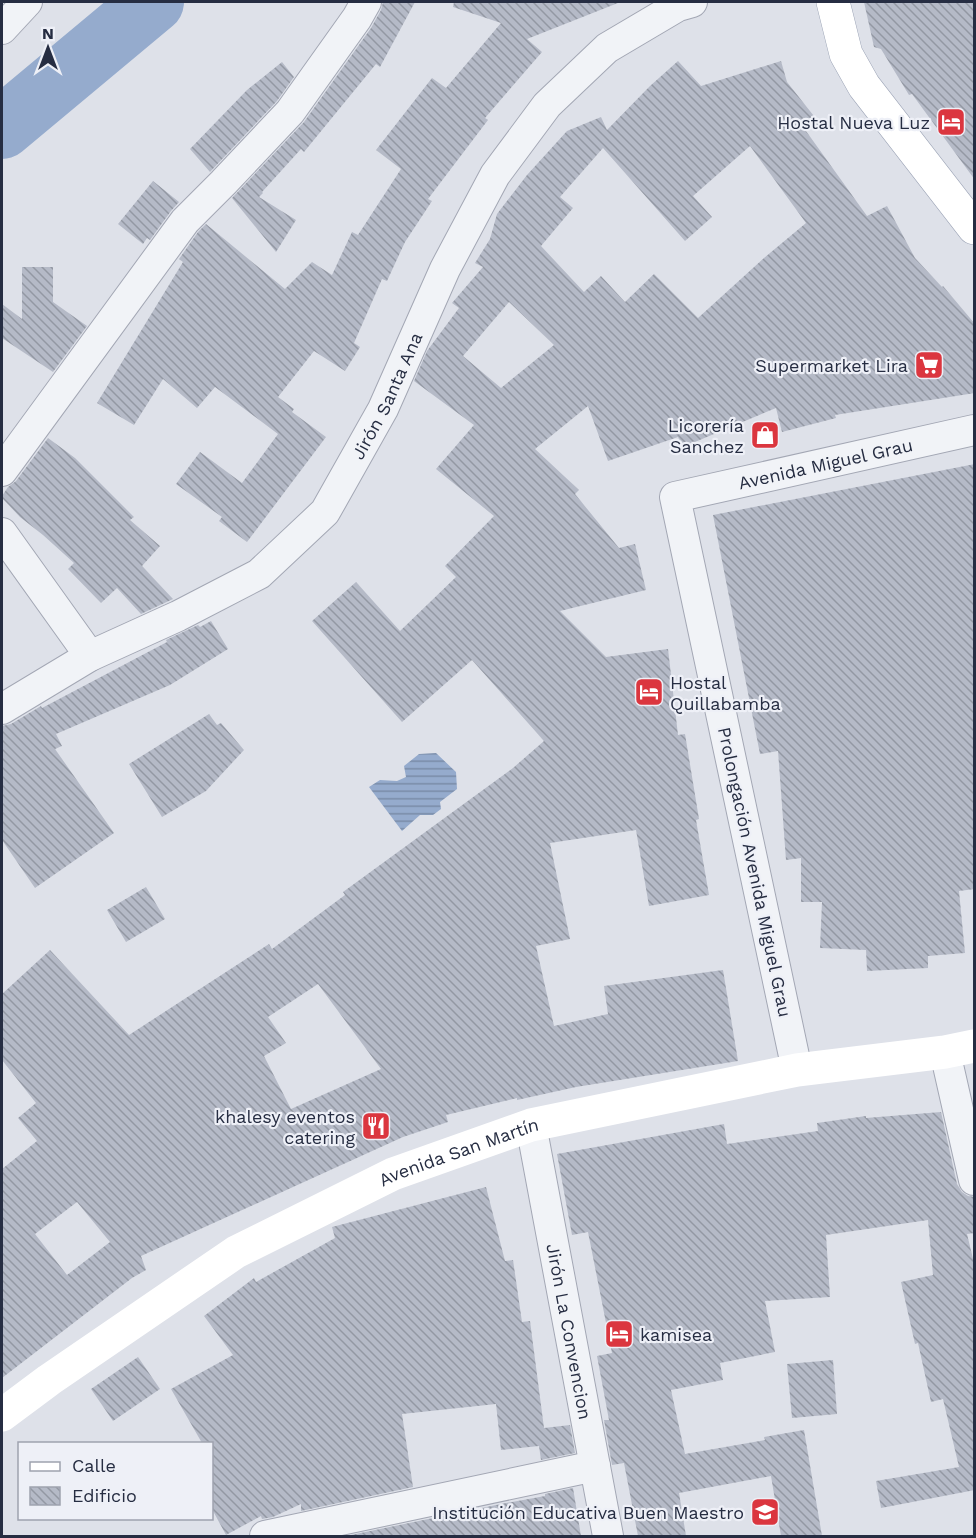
<svg xmlns="http://www.w3.org/2000/svg" width="976" height="1538" viewBox="0 0 976 1538" font-family="'Work Sans',sans-serif">
<style>
.water{fill:url(#water-rules)}
.lines{fill:none;stroke-linecap:round;stroke-linejoin:round}
.river{stroke:#95abcd;stroke-width:62}
.building{fill:url(#building-back-hatch);fill-rule:evenodd}
.minor-casing{stroke:#a3a7b4;stroke-width:32}
.primary-casing{stroke:#9ca4b6;stroke-width:34}
.minor{stroke:#f1f3f7;stroke-width:30}
.secondary{stroke:#fff;stroke-width:33}
.primary{stroke:#fff;stroke-width:33}
.labels{text-anchor:middle;dominant-baseline:central;stroke-width:4.5;stroke-linejoin:round;paint-order:stroke}
.poi-label{font-size:18px;fill:#262d42;stroke:#eef0f7;text-anchor:end}
.street-label{font-size:18px;fill:#262d42;stroke:#eef0f7}
</style>
<defs>
<pattern id="water-rules" width="6" height="5" patternUnits="userSpaceOnUse" patternTransform="scale(1.5)"><rect width="6" height="5" fill="#95abcd"/><path d="M0 2.5h6" fill="none" stroke="#798ca8"/></pattern>
<pattern id="building-back-hatch" width="6" height="6" patternUnits="userSpaceOnUse" patternTransform="scale(1.5)"><rect width="6" height="6" fill="#b5bac7"/><path d="M-1 5l2 2M0 0l6 6M5-1l2 2" fill="none" stroke="#9398a3"/></pattern>
</defs>
<rect width="100%" height="100%" fill="#dee1e9"/>
<!-- water -->
<path class="water" d="M 436,753 L 456,772 L 457,789 L 440,802 L 441,809 L 433,815 L 420,815 L 402,831 L 369,787 L 380,780 L 397,781 L 406,777 L 404,766 L 419,754 Z"/>
<g class="lines">
<!-- river -->
<path class="river" d="M 2,128 L 153,2"/>
</g>
<!-- building -->
<path class="building" d="M 383,2 L 415,2 L 380,67 L 376,64 L 304,152 L 301,149 L 262,192 L 263,193 L 259,197 L 296,220 L 276,252 L 232,198 L 304,122 L 371,28 L 381,10 Z
M 454,2 L 618,2 L 618,3 L 527,39 L 542,52 L 485,118 L 488,120 L 428,199 L 432,201 L 405,242 L 387,281 L 382,279 L 354,343 L 360,347 L 345,371 L 314,351 L 278,397 L 294,409 L 292,412 L 326,437 L 247,542 L 219,521 L 222,517 L 176,484 L 200,452 L 242,483 L 278,434 L 215,387 L 197,408 L 163,379 L 134,425 L 97,403 L 183,262 L 179,259 L 198,232 L 206,224 L 285,289 L 312,262 L 332,275 L 352,232 L 358,235 L 401,169 L 376,150 L 432,78 L 446,88 L 501,23 L 453,7 Z
M 864,2 L 975,2 L 975,180 L 912,94 L 909,95 L 881,49 L 874,47 Z
M 678,61 L 701,86 L 781,61 L 787,82 L 821,125 L 806,131 L 867,216 L 887,206 L 915,258 L 942,287 L 943,286 L 975,324 L 975,393 L 835,415 L 836,418 L 782,432 L 776,408 L 683,447 L 678,437 L 608,461 L 588,406 L 535,449 L 579,490 L 575,494 L 619,548 L 635,544 L 646,590 L 560,611 L 606,657 L 668,649 L 678,735 L 685,734 L 699,819 L 696,820 L 709,895 L 649,906 L 636,830 L 550,843 L 570,939 L 536,946 L 554,1026 L 608,1014 L 604,986 L 723,970 L 738,1061 L 576,1087 L 517,1100 L 517,1098 L 446,1115 L 448,1122 L 403,1137 L 141,1256 L 146,1270 L 132,1278 L 2,1378 L 2,1169 L 37,1141 L 18,1118 L 36,1103 L 2,1060 L 2,994 L 50,950 L 129,1035 L 269,944 L 272,949 L 345,895 L 343,892 L 513,768 L 544,741 L 472,660 L 402,722 L 312,621 L 356,582 L 400,631 L 456,577 L 445,566 L 494,516 L 436,469 L 474,425 L 414,381 L 427,351 L 459,308 L 452,303 L 483,267 L 475,263 L 490,239 L 497,214 L 527,175 L 567,131 L 601,117 L 607,130 L 650,86 ZM 750,146 L 806,223 L 764,258 L 698,318 L 654,274 L 625,302 L 601,276 L 584,292 L 541,246 L 573,208 L 560,197 L 603,148 L 685,241 L 712,217 L 693,196 ZM 509,302 L 554,345 L 501,388 L 463,356 ZM 318,984 L 381,1069 L 291,1109 L 264,1056 L 286,1043 L 268,1017 ZM 77,1202 L 110,1242 L 67,1275 L 35,1234 Z
M 282,62 L 294,77 L 277,101 L 210,172 L 190,149 L 247,90 Z
M 153,181 L 179,202 L 171,211 L 150,240 L 147,238 L 143,244 L 118,224 Z
M 22,267 L 53,267 L 53,302 L 87,326 L 53,372 L 2,338 L 2,304 L 22,319 Z
M 48,438 L 75,458 L 134,517 L 130,520 L 160,546 L 142,566 L 173,599 L 141,614 L 117,588 L 101,603 L 68,569 L 74,563 L 43,535 L 20,517 L 2,498 L 2,496 L 8,487 L 16,481 Z
M 975,464 L 975,889 L 959,891 L 965,953 L 928,956 L 928,968 L 867,971 L 866,950 L 820,948 L 822,902 L 801,902 L 801,858 L 786,860 L 778,751 L 760,754 L 713,515 Z
M 211,621 L 228,649 L 170,685 L 56,734 L 62,746 L 55,749 L 114,833 L 35,888 L 2,840 L 2,726 L 11,724 L 41,706 L 42,708 L 167,642 L 166,640 L 198,625 L 200,627 Z
M 209,714 L 217,725 L 221,723 L 244,750 L 206,791 L 162,817 L 129,764 Z
M 146,887 L 165,919 L 126,942 L 107,910 Z
M 941,1112 L 957,1184 L 962,1192 L 968,1196 L 975,1197 L 975,1233 L 967,1234 L 975,1267 L 975,1490 L 881,1508 L 876,1481 L 959,1467 L 943,1399 L 931,1402 L 918,1343 L 915,1344 L 901,1282 L 933,1275 L 928,1220 L 826,1235 L 830,1297 L 765,1301 L 775,1352 L 720,1363 L 723,1380 L 671,1390 L 685,1454 L 765,1440 L 764,1437 L 804,1430 L 822,1536 L 781,1536 L 771,1476 L 679,1493 L 686,1536 L 638,1536 L 624,1463 L 612,1465 L 604,1420 L 609,1420 L 597,1356 L 612,1353 L 588,1232 L 572,1235 L 557,1154 L 724,1124 L 727,1144 L 818,1131 L 817,1123 L 866,1116 L 866,1118 Z
M 486,1187 L 505,1261 L 513,1260 L 522,1322 L 530,1321 L 544,1428 L 570,1425 L 575,1453 L 541,1460 L 539,1446 L 501,1450 L 496,1404 L 402,1414 L 413,1487 L 301,1511 L 301,1504 L 273,1517 L 262,1519 L 261,1516 L 226,1535 L 212,1509 L 212,1443 L 202,1443 L 171,1389 L 233,1355 L 204,1316 L 254,1278 L 256,1282 L 335,1238 L 332,1227 Z
M 138,1357 L 160,1389 L 113,1421 L 91,1389 Z
M 833,1360 L 837,1414 L 792,1418 L 787,1364 Z
M 573,1488 L 581,1536 L 346,1536 L 501,1504 L 545,1496 L 545,1494 Z"/>
<g class="lines">
<!-- minor casing -->
<g class="minor-casing">
<g id="minor">
<path d="M 2,29 L 27,2"/>
<path d="M 2,471 L 185,221 L 223,183 L 290,112 L 357,18 L 366,2"/>
<path d="M 2,533 L 90,656"/>
<path id="s1" d="M 2,709 L 90,656 L 178,616 L 259,574 L 325,512 L 383,409 L 445,269 L 495,175 L 547,105 L 607,48 L 678,6 L 692,2"/>
<path d="M 945,1052 L 974,1180"/>
<path id="s2" d="M 797,1070 L 675,497 L 974,430"/>
<path id="s3" d="M 531,1125 L 608,1536"/>
<path d="M 265,1536 L 595,1466"/>
</g>
</g>
<!-- primary casing -->
<g class="primary-casing">
<path id="primary" d="M 833,2 L 846,54 L 864,86 L 974,228"/>
</g>
<!-- minor -->
<use href="#minor" class="minor"/>
<!-- secondary -->
<path class="secondary" id="s4" d="M 2,1415 L 49,1380 L 236,1252 L 393,1174 L 531,1125 L 797,1070 L 945,1052 L 974,1046"/>
<!-- primary -->
<use href="#primary" class="primary"/>
</g>
<!-- icons -->
<defs>
<g id="hotel-square" transform="scale(1.5)"><rect x="-9" y="-9" width="18" height="18" rx="4" fill="#db363f" stroke="#eef0f7"/><path d="M-6-4.5h1.5V1H6V5H4.5V3h-9V5H-6ZM-4 0a1.8 1.8 0 1 1 3.6 0ZM.5 0V-2.5h3Q6-2.5 6 0Z" fill="#fff"/></g>
<g id="supermarket-square" transform="scale(1.5)"><rect x="-9" y="-9" width="18" height="18" rx="4" fill="#db363f" stroke="#eef0f7"/><path d="M-6-5.5h2.5l.6 2H6L4.5 2H-2.5L-4.4-4H-6ZM-1.5 3.2a1.3 1.3 0 1 0 .1 0ZM3 3.2a1.3 1.3 0 1 0 .1 0Z" fill="#fff"/></g>
<g id="shop-square" transform="scale(1.5)"><rect x="-9" y="-9" width="18" height="18" rx="4" fill="#db363f" stroke="#eef0f7"/><path d="M-5-2.5h2.3a2.7 3.5 0 0 1 5.4 0H5L5.5 6h-11ZM-1.5-2.5h3a1.5 2.3 0 0 0-3 0Z" fill="#fff"/></g>
<g id="restaurant-square" transform="scale(1.5)"><rect x="-9" y="-9" width="18" height="18" rx="4" fill="#db363f" stroke="#eef0f7"/><path d="M-5-6h1v4h1v-4h1v4h1v-4h1v5L-1.5 .5V6h-2V.5L-5-1ZM5-6V6H3V1.5H1.5Q1.5-4 5-6Z" fill="#fff"/></g>
<g id="school-square" transform="scale(1.5)"><rect x="-9" y="-9" width="18" height="18" rx="4" fill="#db363f" stroke="#eef0f7"/><path d="M0-5L7-2L0 1L-7-2ZM-4 1L0 2.5L4 1V4Q0 6-4 4Z" fill="#fff"/></g>
</defs>
<g fill-rule="evenodd">
<use href="#hotel-square" x="951" y="122"/>
<use href="#supermarket-square" x="929" y="365"/>
<use href="#shop-square" x="765" y="435"/>
<use href="#hotel-square" x="649" y="692"/>
<use href="#restaurant-square" x="376" y="1126"/>
<use href="#hotel-square" x="619" y="1334"/>
<use href="#school-square" x="765" y="1512"/>
</g>
<g class="labels">
<!-- poi labels -->
<g class="poi-label">
<text x="930" y="122">Hostal Nueva Luz</text>
<text x="908" y="365">Supermarket Lira</text>
<text x="744" y="425">Licorería<tspan x="744" dy="21">Sanchez</tspan></text>
<text x="670" y="682" text-anchor="start">Hostal<tspan x="670" dy="21">Quillabamba</tspan></text>
<text x="355" y="1116">khalesy eventos<tspan x="355" dy="21">catering</tspan></text>
<text x="640" y="1334" text-anchor="start">kamisea</text>
<text x="744" y="1512">Institución Educativa Buen Maestro</text>
</g>
<!-- street labels -->
<g class="street-label">
<text stroke="none"><textPath href="#s1" startOffset="513">Jirón Santa Ana</textPath></text>
<text stroke="none"><textPath href="#s2" startOffset="740">Avenida Miguel Grau</textPath></text>
<text transform="translate(755 872) rotate(78)">Prolongación Avenida Miguel Grau</text>
<text stroke="none"><textPath href="#s4" startOffset="530">Avenida San Martín</textPath></text>
<text stroke="none"><textPath href="#s3" startOffset="210">Jirón La Convencion</textPath></text>
</g>
</g>
<!-- border -->
<rect width="976" height="1538" fill="none" stroke="#262d42" stroke-width="6"/>
<!-- legend -->
<rect x="18" y="1442" width="195" height="78" fill="#eef0f7" stroke="#9ea2af" stroke-width="1.5"/>
<rect x="30" y="1462" width="30" height="9" fill="#ffffff" stroke="#9ea2af" stroke-width="1.5"/>
<text x="72" y="1472" font-size="18" fill="#262d42">Calle</text>
<rect x="30" y="1487" width="30" height="18" fill="url(#building-back-hatch)" stroke="#9ea2af" stroke-width="1.5"/>
<text x="72" y="1502" font-size="18" fill="#262d42">Edificio</text>
<!-- north arrow -->
<g transform="translate(48 48)" stroke="#eef0f7" stroke-width="4.5" paint-order="stroke">
<path d="M0-4.5L10 22L0 15L-10 22Z" fill="#262d42"/>
<text y="-9" font-size="16" font-weight="bold" text-anchor="middle" fill="#262d42">N</text>
</g>
</svg>
